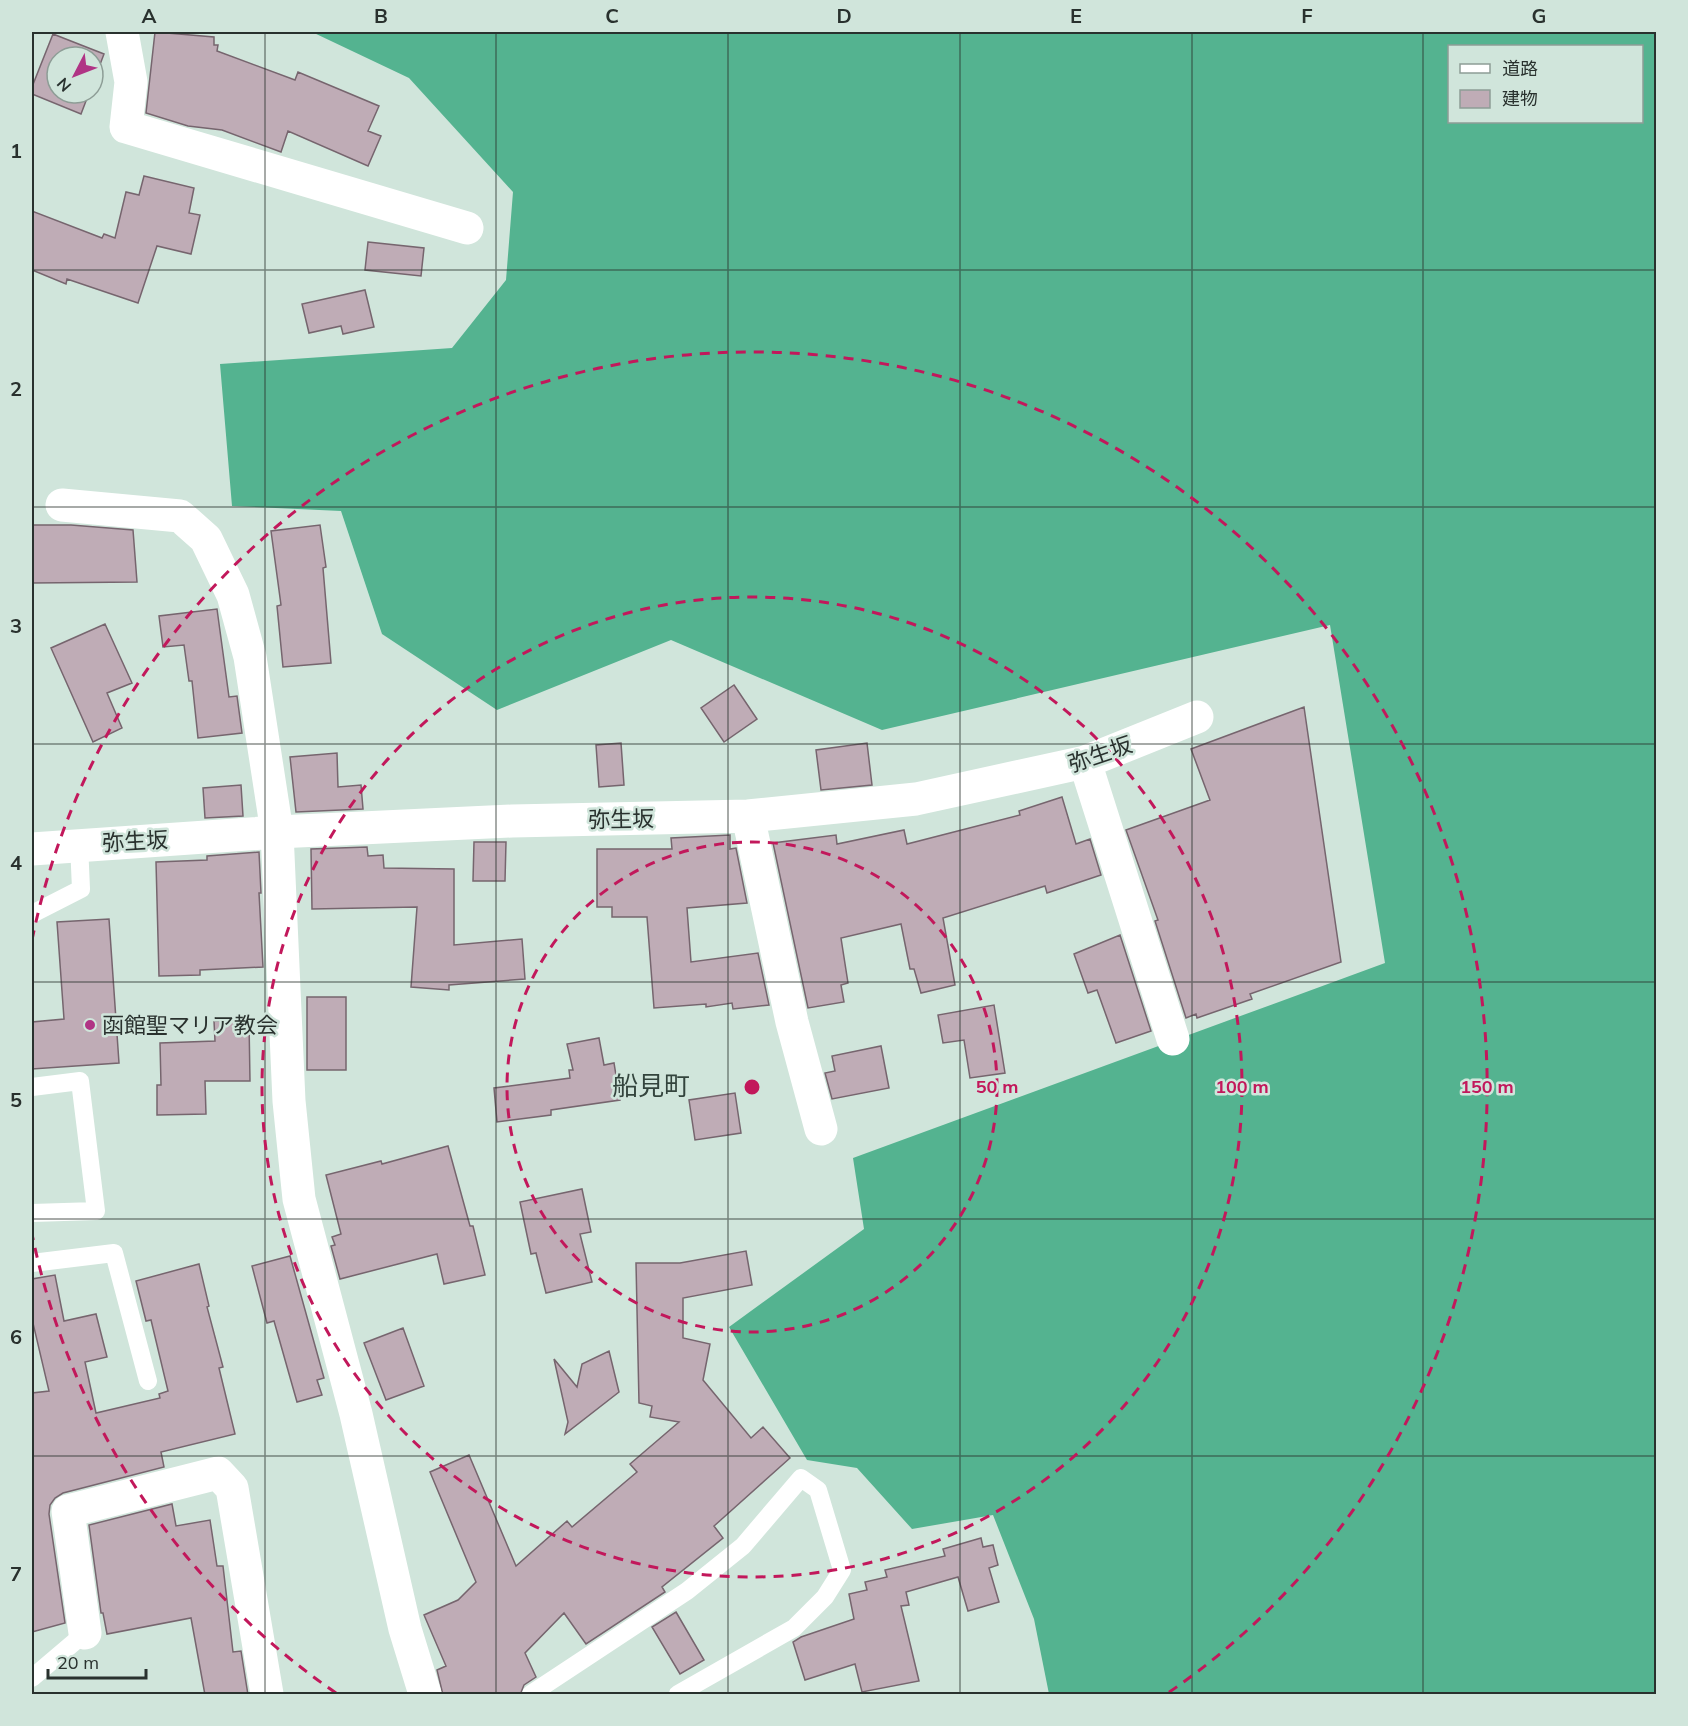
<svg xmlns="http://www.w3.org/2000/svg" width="1688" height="1726" viewBox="0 0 1688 1726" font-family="Mulish,'Noto Sans JP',sans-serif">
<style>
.forest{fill:#54b390;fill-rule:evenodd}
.building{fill:#bfacb6;stroke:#76656e;stroke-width:1.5}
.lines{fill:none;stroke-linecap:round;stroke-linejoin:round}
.service{stroke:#fff;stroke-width:18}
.minor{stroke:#fff;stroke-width:33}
.grid{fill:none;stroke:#29312e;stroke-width:1.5;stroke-opacity:0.55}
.ring{fill:none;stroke:#c2185b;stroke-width:3;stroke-dasharray:10 8}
.poi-dot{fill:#b03485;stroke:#d0e5db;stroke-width:2}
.labels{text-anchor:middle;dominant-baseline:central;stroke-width:5;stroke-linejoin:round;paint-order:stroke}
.street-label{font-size:22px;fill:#29312e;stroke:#d0e5db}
.poi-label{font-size:22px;fill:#29312e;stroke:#d0e5db;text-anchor:start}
.quarter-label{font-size:26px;fill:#33443d;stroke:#d0e5db}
.centre{fill:#c2185b;stroke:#d0e5db;stroke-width:3}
.ring-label{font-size:18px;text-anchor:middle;font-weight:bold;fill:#c2185b;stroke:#d0e5db;stroke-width:5;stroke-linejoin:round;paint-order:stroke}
.neatline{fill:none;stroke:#29312e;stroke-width:2}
.grid-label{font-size:20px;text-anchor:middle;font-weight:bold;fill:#29312e}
</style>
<rect width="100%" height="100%" fill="#d0e5db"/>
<!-- forest -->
<path class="forest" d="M 312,32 L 1656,32 L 1656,1694 L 1049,1694 L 1034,1619 L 993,1515 L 912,1529 L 857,1468 L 807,1460 L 729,1327 L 864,1229 L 853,1158 L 1385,963 L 1330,625 L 882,730 L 671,640 L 497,710 L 382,634 L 341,511 L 232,506 L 220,364 L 452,348 L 506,280 L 513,192 L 409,78 ZM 1450,46 L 1642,46 L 1642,122 L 1450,122 Z"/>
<!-- building -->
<path class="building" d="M 155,32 L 214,37 L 214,45 L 218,45 L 217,51 L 295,80 L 298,72 L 379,106 L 368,131 L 381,136 L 368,166 L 288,131 L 281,152 L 222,130 L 188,126 L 146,113 Z
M 53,34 L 104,54 L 93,83 L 93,57 L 57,57 L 57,93 L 89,93 L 81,114 L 32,94 L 32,87 Z
M 144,176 L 194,188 L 189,213 L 200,215 L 191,254 L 157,246 L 138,303 L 67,279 L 66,284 L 32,270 L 32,211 L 102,238 L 104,234 L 115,238 L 126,192 L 139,195 Z
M 368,242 L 424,248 L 421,276 L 365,270 Z
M 365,290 L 374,327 L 343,334 L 341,326 L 309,333 L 302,304 Z
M 32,525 L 71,525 L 133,530 L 137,582 L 32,583 Z
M 320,525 L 326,567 L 323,568 L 331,663 L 283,667 L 277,606 L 281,605 L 271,531 Z
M 217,609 L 229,697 L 237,696 L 242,733 L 198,738 L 192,681 L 189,681 L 184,645 L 163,647 L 159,616 Z
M 105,624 L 132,683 L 107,693 L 122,728 L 93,742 L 51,648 Z
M 734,685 L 757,719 L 724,742 L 701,708 Z
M 1304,707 L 1341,962 L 1250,994 L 1252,999 L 1197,1018 L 1196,1014 L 1186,1018 L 1155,921 L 1158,920 L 1126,830 L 1210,800 L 1191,749 Z
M 621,743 L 624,785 L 599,787 L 596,745 Z
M 867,743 L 872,785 L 821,790 L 816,750 Z
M 337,753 L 338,787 L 361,785 L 363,809 L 296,812 L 290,757 Z
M 241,785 L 243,816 L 205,818 L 203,788 Z
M 1062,797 L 1076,844 L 1090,839 L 1101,875 L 1047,893 L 1045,886 L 943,918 L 955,985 L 921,993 L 914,969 L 910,969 L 901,924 L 841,938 L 848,983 L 841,985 L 844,1002 L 808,1008 L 773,843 L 836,835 L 837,844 L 904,830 L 907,844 L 1020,815 L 1019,811 Z
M 730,835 L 730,849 L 736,848 L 747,903 L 687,908 L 691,962 L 758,953 L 769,1005 L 733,1009 L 732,1003 L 706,1007 L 706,1004 L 654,1008 L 647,917 L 612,917 L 612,907 L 597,907 L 597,849 L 672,849 L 671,838 Z
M 474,842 L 506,842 L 505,881 L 473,881 Z
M 367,847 L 368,856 L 383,855 L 384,868 L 454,869 L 454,945 L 522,939 L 525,979 L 449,985 L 449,990 L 411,987 L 417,907 L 312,909 L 311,849 Z
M 259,852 L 261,893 L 259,893 L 263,967 L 200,970 L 200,975 L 159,976 L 156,862 L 207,860 L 207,856 Z
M 109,919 L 119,1063 L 32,1069 L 32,1022 L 64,1019 L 57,922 Z
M 1120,935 L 1151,1031 L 1116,1043 L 1097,990 L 1088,993 L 1074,954 Z
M 307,997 L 346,997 L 346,1070 L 307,1070 Z
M 994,1005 L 1005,1073 L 970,1078 L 964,1040 L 943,1043 L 938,1015 Z
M 214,1021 L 249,1021 L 250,1081 L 205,1081 L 206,1114 L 157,1115 L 157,1085 L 161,1085 L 160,1043 L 215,1041 Z
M 599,1038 L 604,1065 L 614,1063 L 620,1100 L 551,1110 L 551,1115 L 497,1122 L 494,1088 L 570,1078 L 569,1070 L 573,1070 L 567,1044 Z
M 881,1046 L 889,1088 L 832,1099 L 825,1073 L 835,1071 L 832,1056 Z
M 735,1093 L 741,1133 L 695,1140 L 689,1100 Z
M 448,1146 L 470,1226 L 473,1226 L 485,1275 L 444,1284 L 437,1254 L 340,1279 L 331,1246 L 335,1245 L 332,1237 L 341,1234 L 326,1175 L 381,1161 L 382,1164 Z
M 582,1189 L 591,1232 L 580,1234 L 592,1282 L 546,1293 L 536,1253 L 531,1254 L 520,1202 Z
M 746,1251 L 752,1285 L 683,1298 L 683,1338 L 710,1344 L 703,1380 L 751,1438 L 763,1427 L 790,1458 L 714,1526 L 723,1538 L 662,1587 L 665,1592 L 586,1644 L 564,1613 L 525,1653 L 536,1677 L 524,1685 L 520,1695 L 443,1695 L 437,1670 L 446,1666 L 424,1615 L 458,1600 L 476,1582 L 430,1472 L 469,1455 L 516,1566 L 567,1521 L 572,1527 L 637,1472 L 630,1464 L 679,1422 L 650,1417 L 652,1406 L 639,1403 L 636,1263 L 680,1263 Z
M 290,1256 L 324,1378 L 317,1380 L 322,1395 L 297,1402 L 274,1321 L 267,1323 L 252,1266 Z
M 199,1264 L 209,1306 L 207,1307 L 223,1367 L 219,1368 L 235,1434 L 161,1452 L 164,1467 L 63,1493 L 55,1498 L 50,1505 L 49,1514 L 65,1623 L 32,1632 L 32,1393 L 49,1391 L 32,1319 L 32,1279 L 55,1275 L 64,1321 L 96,1314 L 107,1357 L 85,1362 L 96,1413 L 160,1398 L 159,1394 L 168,1391 L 151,1320 L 146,1321 L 136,1281 Z
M 403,1328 L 424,1386 L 386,1400 L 364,1343 Z
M 609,1351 L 619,1392 L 565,1434 L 568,1422 L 554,1359 L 577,1387 L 582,1364 Z
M 172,1504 L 176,1526 L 210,1520 L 217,1566 L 223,1566 L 233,1652 L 241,1651 L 248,1695 L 205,1695 L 191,1618 L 107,1634 L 103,1613 L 101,1613 L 89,1525 Z
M 981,1538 L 983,1547 L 993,1545 L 998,1565 L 989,1568 L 999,1602 L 968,1611 L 958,1577 L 906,1592 L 909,1605 L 901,1606 L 919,1681 L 862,1692 L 855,1664 L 805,1680 L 793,1642 L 801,1637 L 854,1619 L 849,1594 L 867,1590 L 865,1582 L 887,1577 L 885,1570 L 945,1556 L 943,1549 Z
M 676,1612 L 704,1660 L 680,1674 L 652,1627 Z"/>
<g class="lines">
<!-- service -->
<path class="service" d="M 32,914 L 81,889 L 79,844
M 32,1087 L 80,1081 L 96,1211 L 32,1213
M 32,1263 L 114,1253 L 148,1381
M 32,1678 L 85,1633
M 531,1694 L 687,1591 L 743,1546 L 801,1478 L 818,1490 L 842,1570 L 825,1597 L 794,1628 L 678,1694"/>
<!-- minor -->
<path class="minor" d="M 122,32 L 131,82 L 126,127 L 467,228
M 62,505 L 180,516 L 206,539 L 233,595 L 250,657 L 277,832 L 289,1101 L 299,1199 L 356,1414 L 405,1629 L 425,1694
M 1085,762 L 1173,1039
M 748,816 L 792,1022 L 821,1129
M 32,849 L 277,832 L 512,821 L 748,816 L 916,799 L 1085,762 L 1197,717
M 85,1633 L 68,1511 L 218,1473 L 232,1488 L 267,1694"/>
</g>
<!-- grid -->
<path class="grid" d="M 265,32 L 265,1694M 496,32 L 496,1694M 728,32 L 728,1694M 960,32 L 960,1694M 1192,32 L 1192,1694M 1423,32 L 1423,1694M 32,270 L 1656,270M 32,507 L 1656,507M 32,744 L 1656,744M 32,982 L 1656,982M 32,1219 L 1656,1219M 32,1456 L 1656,1456"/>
<!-- distance rings -->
<g class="ring">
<circle cx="752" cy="1087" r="245"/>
<circle cx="752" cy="1087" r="490"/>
<path d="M336 1693A735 735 0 0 1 32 1234M32 940A735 735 0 1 1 1168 1693"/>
</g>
<!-- markers -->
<circle class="poi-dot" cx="90" cy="1025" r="6"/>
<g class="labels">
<!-- street labels -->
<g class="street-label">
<text transform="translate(1100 754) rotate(-19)">弥生坂</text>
<text transform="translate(621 819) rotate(-1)">弥生坂</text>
<text transform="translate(135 841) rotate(-3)">弥生坂</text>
</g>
<!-- poi labels -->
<g class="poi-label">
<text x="102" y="1025">函館聖マリア教会</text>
</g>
<!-- quarter labels -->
<g class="quarter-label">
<text x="651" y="1085">船見町</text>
</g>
</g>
<circle cx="752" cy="1087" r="9" class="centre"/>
<g class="ring-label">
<text x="997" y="1093">50 m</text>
<text x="1242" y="1093">100 m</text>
<text x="1487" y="1093">150 m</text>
</g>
<!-- border -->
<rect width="1688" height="1726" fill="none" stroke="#d0e5db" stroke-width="66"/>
<!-- legend -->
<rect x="1448" y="45" width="195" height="78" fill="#d0e5db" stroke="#8d9d96" stroke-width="1.5"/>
<rect x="1460" y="64" width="30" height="9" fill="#ffffff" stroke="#8d9d96" stroke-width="1.5"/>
<text x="1502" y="75" font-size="18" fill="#29312e">道路</text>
<rect x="1460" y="90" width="30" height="18" fill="#bfacb6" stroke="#8d9d96" stroke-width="1.5"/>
<text x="1502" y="105" font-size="18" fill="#29312e">建物</text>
<!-- north arrow -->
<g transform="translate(75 75) rotate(228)"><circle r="28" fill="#d0e5db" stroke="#8d9d96" stroke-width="1.5"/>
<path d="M0-4.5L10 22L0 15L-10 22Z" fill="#b03485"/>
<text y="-9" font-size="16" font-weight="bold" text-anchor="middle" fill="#29312e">N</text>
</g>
<!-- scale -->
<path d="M48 1669v9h98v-9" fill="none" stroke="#29312e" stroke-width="3"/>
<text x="57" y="1669" font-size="18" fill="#29312e" stroke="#d0e5db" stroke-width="4.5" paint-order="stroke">20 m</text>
<rect x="33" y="33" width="1622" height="1660" class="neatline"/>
<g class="grid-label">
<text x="149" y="23">A</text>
<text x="381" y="23">B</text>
<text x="612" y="23">C</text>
<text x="844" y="23">D</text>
<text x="1076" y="23">E</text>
<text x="1307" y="23">F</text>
<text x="1539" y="23">G</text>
<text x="16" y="158">1</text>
<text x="16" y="396">2</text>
<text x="16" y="633">3</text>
<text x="16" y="870">4</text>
<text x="16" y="1107">5</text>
<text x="16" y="1344">6</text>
<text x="16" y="1581">7</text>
</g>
</svg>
